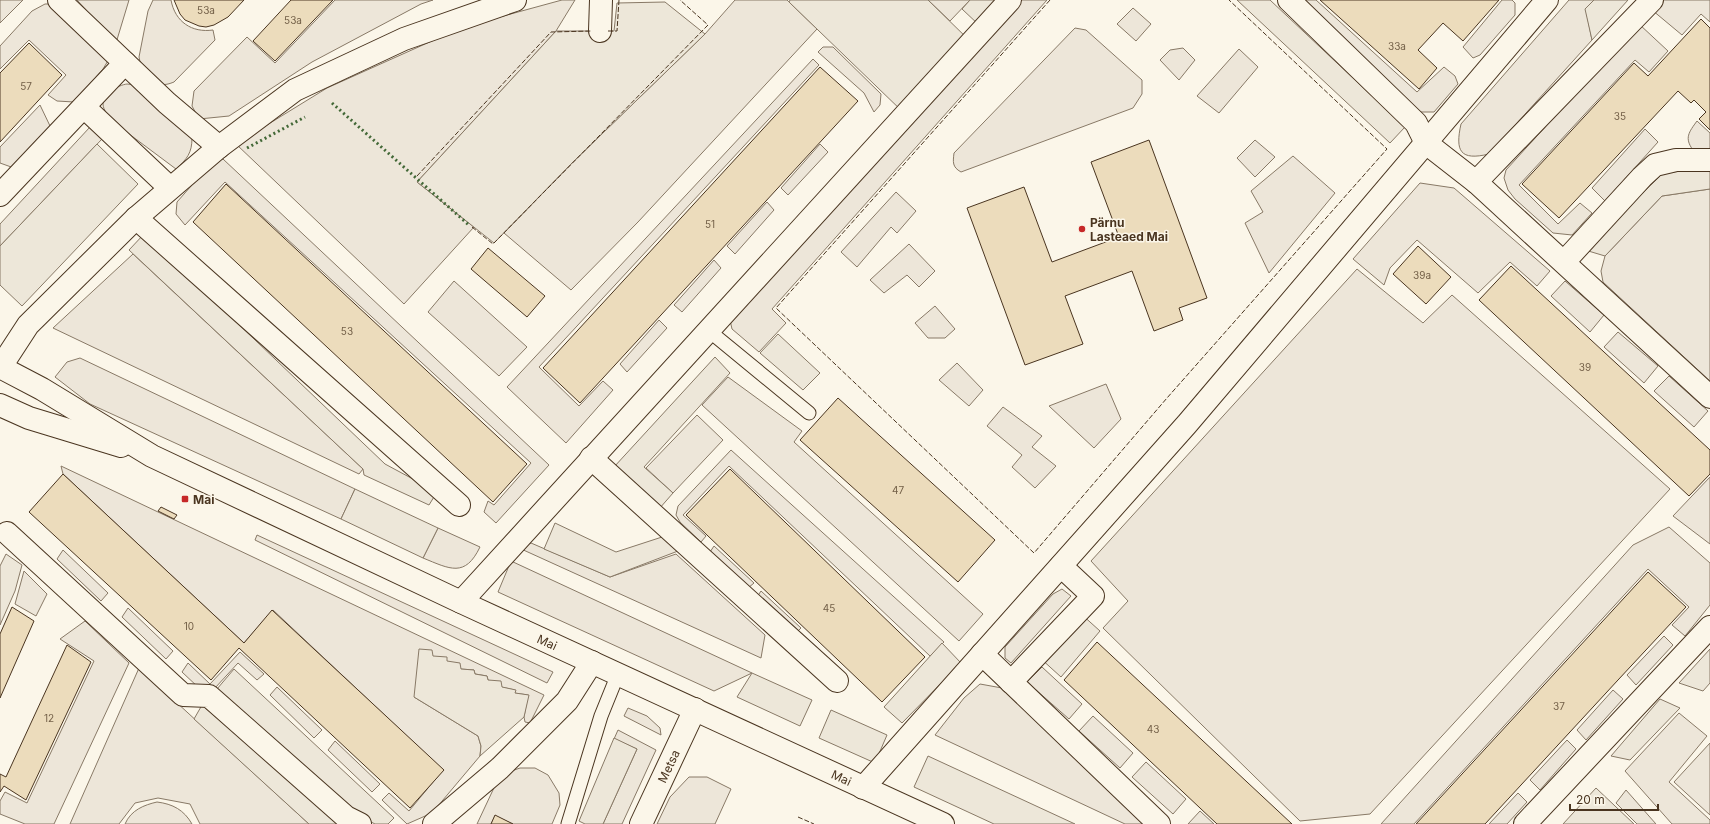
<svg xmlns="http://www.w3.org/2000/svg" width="1710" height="824" viewBox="0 0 1710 824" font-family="Inter,sans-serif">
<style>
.green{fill:#ede6d9;stroke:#887966}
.parking{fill:#ede7d9;stroke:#887966}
.building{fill:#ecdcbc;stroke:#4a3520}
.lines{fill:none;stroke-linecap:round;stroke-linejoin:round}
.lane-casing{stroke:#4a3520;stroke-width:15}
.street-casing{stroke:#4a3520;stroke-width:24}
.secondary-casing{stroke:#4a3520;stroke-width:24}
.lane{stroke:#fbf6e9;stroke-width:13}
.street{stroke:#fbf6e9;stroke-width:22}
.secondary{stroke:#fbf6e9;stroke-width:22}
.hedge{stroke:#436837;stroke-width:3;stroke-dasharray:2 3;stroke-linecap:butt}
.fence{stroke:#4a3520;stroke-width:1;stroke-dasharray:5 2;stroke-linecap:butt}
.poi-dot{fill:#c62828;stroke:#fbf6e9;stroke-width:1.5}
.labels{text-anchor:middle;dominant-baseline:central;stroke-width:3;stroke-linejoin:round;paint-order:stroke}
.number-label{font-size:10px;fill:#725f47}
.poi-label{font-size:12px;font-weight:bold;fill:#4a3520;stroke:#fbf6e9;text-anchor:start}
.street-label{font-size:12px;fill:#4a3520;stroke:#fbf6e9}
</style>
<rect width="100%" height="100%" fill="#fbf6e9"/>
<!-- green -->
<path class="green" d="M 0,0 L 23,0 L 0,23 Z
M 77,0 L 129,0 L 116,43 Z
M 153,0 L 171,0 C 175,22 192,33 213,30 L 215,40 L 174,82 C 169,84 163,86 158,83 C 150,79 140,66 139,57 L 148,11 Z
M 335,0 L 433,0 L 421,4 L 312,62 L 229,116 L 199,119 L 192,106 L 194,91 L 247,37 L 275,63 Z
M 562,0 L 575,0 L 556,31 L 417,182 L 474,227 L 404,304 L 236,144 L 327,88 L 463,27 Z
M 735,0 L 787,0 L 817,29 L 638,222 L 571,290 L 504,233 L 572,163 L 705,34 Z
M 928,0 L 970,0 L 950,21 Z
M 1022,0 L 1047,0 L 772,309 L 786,323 L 759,352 L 732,329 L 730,320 L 734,312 Z
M 1302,0 L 1316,0 L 1417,92 L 1444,67 L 1455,76 L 1458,84 L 1434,112 L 1421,112 L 1394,91 Z
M 1502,0 L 1512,0 L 1515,3 L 1515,15 L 1480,55 L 1473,58 L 1463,47 Z
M 1569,0 L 1594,0 L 1586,10 L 1592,40 L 1489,154 C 1460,161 1455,151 1461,124 Z
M 1660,0 L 1710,0 L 1710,22 L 1701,14 L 1682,35 L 1652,10 Z
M 45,4 L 51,4 L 109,59 L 103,69 L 74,102 L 57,101 L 48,95 L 66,75 L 29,40 L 0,69 L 0,46 L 32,11 Z
M 1133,8 L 1151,24 L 1136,41 L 1117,24 Z
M 1639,24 L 1668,51 L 1649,72 L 1635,60 L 1519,185 L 1558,224 L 1580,203 L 1592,213 L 1572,235 L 1553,233 L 1515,199 L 1508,190 L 1504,178 L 1506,170 Z
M 1075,28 L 1086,30 L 1142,80 L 1142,94 L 1133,108 L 961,172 C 952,167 953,162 954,153 Z
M 823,47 L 833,47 L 881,94 L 880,105 L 874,112 L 864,93 L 818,52 Z
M 1183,48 L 1195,60 L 1179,80 L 1160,60 L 1170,50 Z
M 1239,49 L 1258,67 L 1219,113 L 1197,96 Z
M 813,59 L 819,65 L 539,367 L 579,406 L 603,381 L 613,390 L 566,443 L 507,387 Z
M 127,84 L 137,85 L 192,138 C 192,153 187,159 176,169 L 113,122 C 109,117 103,110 103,104 C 103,94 118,85 127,84 Z
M 40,105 L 51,128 L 14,168 L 0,163 L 0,147 Z
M 1697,121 L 1710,133 L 1710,153 L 1693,150 C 1684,138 1689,132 1697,121 Z
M 90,127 L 102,139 L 0,246 L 0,224 Z
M 1645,129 L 1658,142 L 1605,201 L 1592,188 Z
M 1255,140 L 1275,157 L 1255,177 L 1237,158 Z
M 820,144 L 828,152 L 788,195 L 781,188 Z
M 1293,156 L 1335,193 L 1269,273 L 1245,223 L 1263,212 L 1251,191 Z
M 223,159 L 549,465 L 496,523 L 484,512 L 488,501 L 494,505 L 531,463 L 225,182 L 185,225 L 176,214 L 177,202 L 214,160 Z
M 1420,183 L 1454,188 L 1550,271 L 1537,286 L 1510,262 L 1478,293 L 1417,240 L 1390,268 L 1384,285 L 1353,259 Z
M 1710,189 L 1710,381 L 1603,282 L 1601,271 L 1605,256 L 1662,196 Z
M 896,192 L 916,211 L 897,233 L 891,227 L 857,267 L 841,252 Z
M 767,202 L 774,210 L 735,254 L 727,246 Z
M 909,244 L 935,271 L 919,287 L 907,275 L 884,293 L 870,280 Z
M 133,254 L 363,469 L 359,474 L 53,328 Z
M 714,260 L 721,268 L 682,312 L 674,305 Z
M 1357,269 L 1423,323 L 1452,295 L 1670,489 L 1370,814 L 1300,821 L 1103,628 L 1128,601 L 1091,561 Z
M 454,281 L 527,347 L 499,376 L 428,312 Z
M 1565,281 L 1604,315 L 1590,332 L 1551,296 Z
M 935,306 L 955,329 L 945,338 L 928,338 L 915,323 Z
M 659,320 L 667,328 L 627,372 L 620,364 Z
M 1618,332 L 1658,366 L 1644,383 L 1604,347 Z
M 80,358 L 355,489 L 341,519 L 90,404 L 55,377 L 67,362 Z
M 957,363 L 983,390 L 969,406 L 939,380 Z
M 1669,376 L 1708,411 L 1694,427 L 1654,391 Z
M 728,377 L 802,431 L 794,442 L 983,614 L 959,641 L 702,405 Z
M 1106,384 L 1121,419 L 1094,448 L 1049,406 Z
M 1003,407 L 1042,436 L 1032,447 L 1056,466 L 1035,488 L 1012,467 L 1022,455 L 987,426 Z
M 697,415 L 723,440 L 673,493 L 646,468 Z
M 731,450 L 944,642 L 930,656 L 729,466 L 683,515 L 706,536 L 701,542 L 680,522 L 676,515 L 678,506 Z
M 61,466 L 544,695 L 530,723 L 525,722 L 524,717 L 528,695 L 514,693 L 515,690 L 501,687 L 488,680 L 487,676 L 475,674 L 474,670 L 460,669 L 414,697 L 478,736 L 481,746 L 480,756 L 432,813 L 407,824 L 382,800 L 389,793 L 409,811 L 443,770 L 273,610 L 244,643 L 63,474 Z
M 1710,477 L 1710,544 L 1673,516 Z
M 1669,527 L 1710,563 L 1710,605 L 1685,636 L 1672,625 L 1689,607 L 1648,569 L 1414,824 L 1381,824 L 1633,545 Z
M 438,528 L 480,547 C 465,578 450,569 423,558 Z
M 257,535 L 553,672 L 547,683 L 255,540 Z
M 531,543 L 610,577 L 676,554 L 765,635 L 761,658 L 519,548 Z
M 714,546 L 754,583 L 748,588 L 710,552 Z
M 63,550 L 108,593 L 101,601 L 57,559 Z
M 511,561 L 752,673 L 714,691 L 498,592 Z
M 24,571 L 47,594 L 36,616 L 15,604 Z
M 1062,589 L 1071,596 L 1011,663 L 1005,658 L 1005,647 L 1053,594 Z
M 761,591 L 801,628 L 795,634 L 757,597 Z
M 128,608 L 173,651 L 166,659 L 122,617 Z
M 85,621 L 129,663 L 54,824 L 25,824 L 0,814 L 0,801 L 5,792 L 27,803 L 94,661 L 60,639 Z
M 1664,636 L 1673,645 L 1636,685 L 1627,675 Z
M 240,652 L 264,674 L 257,680 L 238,663 L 215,688 L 199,688 L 182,672 L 188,663 L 210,684 Z
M 1042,667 L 1082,704 L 1069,719 L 1027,682 Z
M 139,668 L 309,824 L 200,824 L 190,804 L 158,798 L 135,803 L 119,824 L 70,824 Z
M 980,684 L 1002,688 L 1144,824 L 1125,824 L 935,735 L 964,698 Z
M 277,687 L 322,730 L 314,738 L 270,695 Z
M 1613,690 L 1623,699 L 1586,740 L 1577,730 Z
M 628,708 L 647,716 L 660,728 L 661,735 L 624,716 Z
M 1679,713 L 1707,736 L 1669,782 L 1710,820 L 1710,824 L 1672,824 L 1625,771 Z
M 1093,716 L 1133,753 L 1120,768 L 1079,731 Z
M 618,730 L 656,750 L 622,824 L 603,824 L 637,749 L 614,739 Z
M 1567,740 L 1576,749 L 1540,790 L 1530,780 Z
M 335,741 L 380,784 L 372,792 L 328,750 Z
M 1710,743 L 1710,815 L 1674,782 Z
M 1146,762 L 1186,799 L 1173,814 L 1132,777 Z
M 520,768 L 535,768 L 548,775 L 559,793 L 560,805 L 552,824 L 513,824 L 495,816 L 491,824 L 477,824 L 500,775 Z
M 689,777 L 707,777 L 731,789 L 715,824 L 657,824 L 670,797 Z
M 1626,790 L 1656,824 L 1637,824 L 1616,803 Z
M 1518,793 L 1527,802 L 1507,824 L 1489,824 Z
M 157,802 C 173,804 184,810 192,824 L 125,824 C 131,810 144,805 157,802 Z
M 1200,811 L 1214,824 L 1188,824 Z"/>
<!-- parking -->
<path class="parking" d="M 790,0 L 928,0 L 972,43 L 905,114 L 789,2 Z
M 970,0 L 1001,0 L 979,25 L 962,9 Z
M 1237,0 L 1270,0 L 1405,127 L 1390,143 Z
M 1594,0 L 1628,0 L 1592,40 L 1585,9 Z
M 665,2 L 705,34 L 572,163 L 494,243 L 417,182 L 556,31 L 614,31 L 617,3 Z
M 97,144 L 138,184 L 22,306 L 0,285 L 0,246 Z
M 1710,168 L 1710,189 L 1662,196 L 1605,256 L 1585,250 L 1663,173 Z
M 144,234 L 385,464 L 437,492 L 429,505 L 364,475 L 363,469 L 129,250 Z
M 778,334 L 820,373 L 803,390 L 760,353 Z
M 715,357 L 730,373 L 644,467 L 673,493 L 659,509 L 614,467 Z
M 355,489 L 438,528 L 423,558 L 341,519 Z
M 555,523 L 616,552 L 662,537 L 678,551 L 610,577 L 544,549 Z
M 6,554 L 22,565 L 15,591 L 0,625 L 0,566 Z
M 1080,613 L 1100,631 L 1061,677 L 1039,657 Z
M 942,643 L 961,663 L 902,723 L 884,707 Z
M 419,649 L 432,650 L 433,656 L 447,657 L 447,661 L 460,663 L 461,669 L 474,670 L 475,674 L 487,676 L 488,680 L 501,681 L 502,687 L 516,690 L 515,693 L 529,695 L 524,717 L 480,756 L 481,746 L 478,736 L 414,697 Z
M 1710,649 L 1710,683 L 1703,691 L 1679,683 Z
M 234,669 L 394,818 L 388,824 L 375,824 L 354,813 L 217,689 Z
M 752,673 L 812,700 L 800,726 L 737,697 Z
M 1660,699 L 1680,708 L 1630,760 L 1611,756 Z
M 202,705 L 340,824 L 309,824 L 194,719 Z
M 831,710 L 887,735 L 875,763 L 819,738 Z
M 614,738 L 637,749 L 603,824 L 585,824 L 579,821 Z
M 928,756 L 1075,824 L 994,824 L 914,787 Z
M 1596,788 L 1634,824 L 1563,824 Z"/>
<!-- building -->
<path class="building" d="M 174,0 L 244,0 L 228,17 L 214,25 L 206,27 L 199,26 L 185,20 L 180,14 Z
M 291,0 L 333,0 L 275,61 L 253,41 Z
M 1320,0 L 1499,0 L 1463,41 L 1443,23 L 1418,50 L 1437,68 L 1419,89 Z
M 1701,19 L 1710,28 L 1710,130 L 1699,119 L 1706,112 L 1694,100 L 1691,103 L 1678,91 L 1559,218 L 1522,184 L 1634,63 L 1648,76 Z
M 29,43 L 62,75 L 0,142 L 0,73 Z
M 820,67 L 858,101 L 580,403 L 543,368 Z
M 1149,140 L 1207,298 L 1179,308 L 1183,320 L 1154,331 L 1132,271 L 1065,296 L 1083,344 L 1025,365 L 967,208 L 1024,187 L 1052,262 L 1119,237 L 1091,162 Z
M 226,184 L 527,464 L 493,502 L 193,222 Z
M 1418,246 L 1451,277 L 1426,304 L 1393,274 Z
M 488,248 L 545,296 L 527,317 L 471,269 Z
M 1511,266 L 1710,450 L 1710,474 L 1689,496 L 1479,300 Z
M 838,398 L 995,540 L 958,582 L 800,440 Z
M 730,469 L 925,657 L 882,702 L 686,515 Z
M 63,474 L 244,643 L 272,610 L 444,770 L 410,808 L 239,648 L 211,680 L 29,512 Z
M 161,507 L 177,515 L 174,519 L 158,511 Z
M 1648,572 L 1686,607 L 1618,680 L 1485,824 L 1416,824 Z
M 12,607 L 34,621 L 0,698 L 0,634 Z
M 1097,642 L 1292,824 L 1217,824 L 1064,680 Z
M 67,645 L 91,662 L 26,800 L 4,786 L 0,792 L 0,774 L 6,777 Z
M 495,815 L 513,824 L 491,824 Z"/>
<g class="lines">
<!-- lane casing -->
<g class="lane-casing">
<path id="lane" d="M 708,330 L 809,413
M 568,824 L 601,716 L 618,674"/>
</g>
<!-- street casing -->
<g class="street-casing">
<g id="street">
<path d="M 59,0 L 167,103 L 219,147"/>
<path d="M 1289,0 L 1416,123 L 1426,143 L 1476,182 L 1710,397"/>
<path d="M 600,31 L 601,0"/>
<path d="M 84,107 L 170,188"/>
<path d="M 1476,182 L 1652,0"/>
<path d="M 0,195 L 125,63"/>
<path d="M 136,218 L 459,505"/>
<path d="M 1564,262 L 1642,177 L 1655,165 L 1676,160 L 1710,160"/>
<path d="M 0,368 L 28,325 L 136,218 L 219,147 L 295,90 L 404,39 L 515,0"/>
<path d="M 591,458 L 837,681"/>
<path d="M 7,533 L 183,695 L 209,696 L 346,817 L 360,824"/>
<path d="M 461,602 L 1010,0"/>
<path d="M 982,654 L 1159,824"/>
<path d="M 1011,682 L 1093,596 L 1061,566"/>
<path d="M 863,788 L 1187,424 L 1547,0"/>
<path d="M 434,824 L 500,768 L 567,701 L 592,662"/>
<path id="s1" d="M 641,824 L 695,709"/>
<path d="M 1525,824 L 1710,627"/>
</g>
</g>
<!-- secondary casing -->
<g class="secondary-casing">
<g id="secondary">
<path id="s2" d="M 0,367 L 42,389 L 152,456 L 461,602 L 943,824"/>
<path d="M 0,405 L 29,418 L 121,446"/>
</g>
</g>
<!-- lane -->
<use href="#lane" class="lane"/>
<!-- street -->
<use href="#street" class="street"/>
<!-- secondary -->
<use href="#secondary" class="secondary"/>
<!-- hedge -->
<path class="hedge" d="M 332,103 L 470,226
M 247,148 L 305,117"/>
<!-- fence -->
<path class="fence" d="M 1050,0 L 776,308 L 1034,553 L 1167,398 L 1387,149 L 1229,0
M 608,31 L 617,31 L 619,0
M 417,176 L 551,32 L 592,31
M 472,227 L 493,244 L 708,25 L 680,0
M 798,817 L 814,824"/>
</g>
<!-- markers -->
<g class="poi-dot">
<circle cx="1082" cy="229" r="4"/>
<rect x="181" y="495" width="8" height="8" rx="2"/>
</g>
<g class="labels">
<!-- number labels -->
<g class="number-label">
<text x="206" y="10">53a</text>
<text x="293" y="20">53a</text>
<text x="1397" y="46">33a</text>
<text x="26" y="86">57</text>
<text x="1620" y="116">35</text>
<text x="710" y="224">51</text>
<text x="1422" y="275">39a</text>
<text x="347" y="331">53</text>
<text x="1585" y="367">39</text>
<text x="898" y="490">47</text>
<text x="829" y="608">45</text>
<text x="189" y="626">10</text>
<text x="1559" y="706">37</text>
<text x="49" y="718">12</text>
<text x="1153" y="729">43</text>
</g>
<!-- poi labels -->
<g class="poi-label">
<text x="1090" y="222">Pärnu<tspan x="1090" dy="14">Lasteaed Mai</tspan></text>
<text x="193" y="499">Mai</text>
</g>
<!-- street labels -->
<g class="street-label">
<text stroke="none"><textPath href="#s2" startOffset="613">Mai</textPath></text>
<text stroke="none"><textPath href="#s1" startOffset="64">Metsa</textPath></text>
<text stroke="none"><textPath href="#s2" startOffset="937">Mai</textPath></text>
</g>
</g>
<!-- scale -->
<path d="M1570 804v6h88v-6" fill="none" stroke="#4a3520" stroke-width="2"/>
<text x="1576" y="804" font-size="12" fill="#4a3520" stroke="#fbf6e9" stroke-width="3" paint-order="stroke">20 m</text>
</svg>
